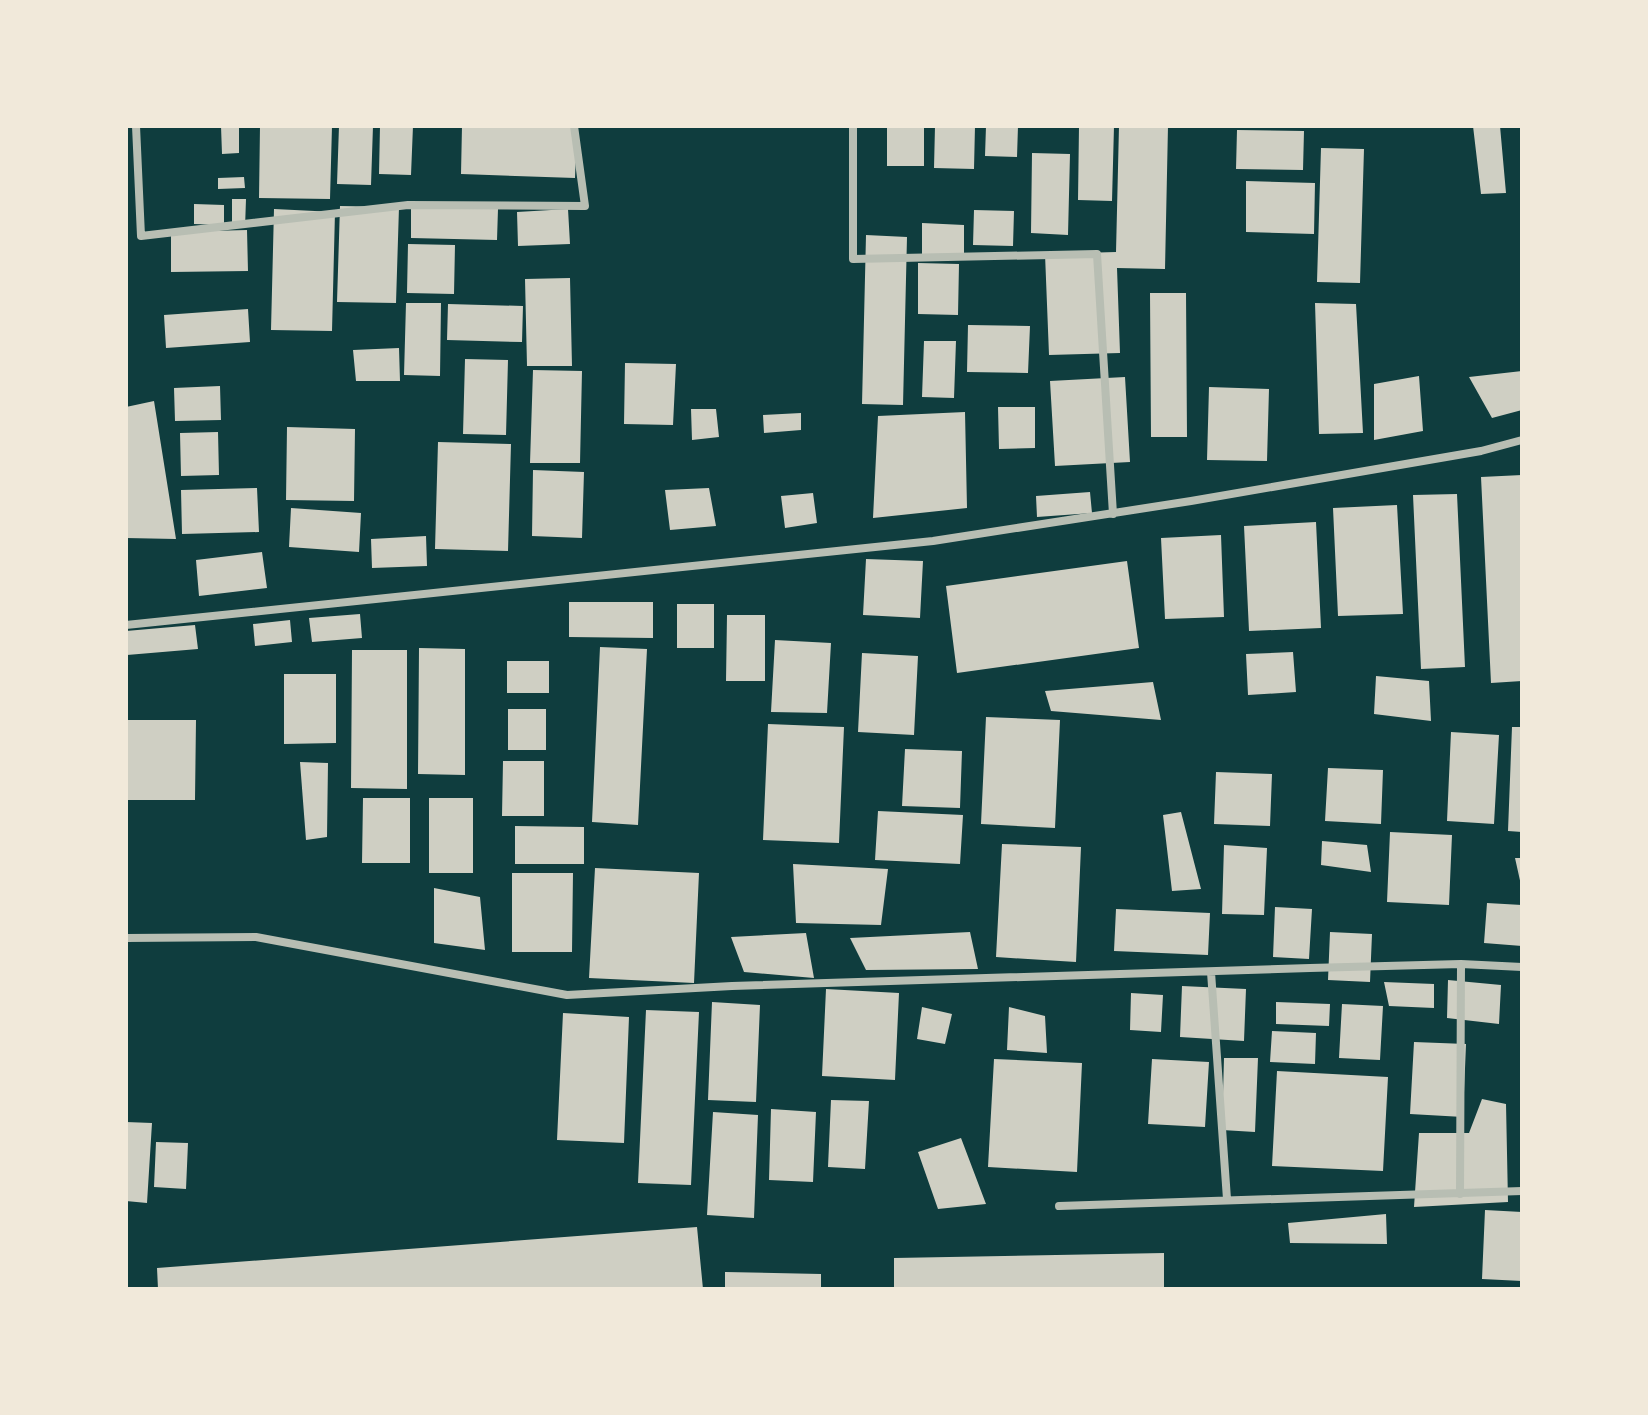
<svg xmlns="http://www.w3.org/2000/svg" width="1648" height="1415" viewBox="0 0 1648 1415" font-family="Figtree,sans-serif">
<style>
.building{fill:#cfcfc3}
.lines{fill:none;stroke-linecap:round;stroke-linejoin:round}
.minor{stroke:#b8beb3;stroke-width:8}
</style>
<rect width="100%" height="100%" fill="#0f3d3e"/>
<!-- building -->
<path class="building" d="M 221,126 L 239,126 L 239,153 L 222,154 Z
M 260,126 L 332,126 L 330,199 L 259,198 Z
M 339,126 L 373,126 L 371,185 L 337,184 Z
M 380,126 L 413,126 L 411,175 L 379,174 Z
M 462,126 L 577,126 L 575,178 L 461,174 Z
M 887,126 L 924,126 L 924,166 L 887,166 Z
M 935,126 L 975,126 L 974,169 L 934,168 Z
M 986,126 L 1018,126 L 1017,157 L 985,156 Z
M 1079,126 L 1114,126 L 1112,201 L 1078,200 Z
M 1119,126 L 1168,126 L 1165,269 L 1117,268 L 1120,353 L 1049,355 L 1045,254 L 1116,252 Z
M 1473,126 L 1500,126 L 1506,193 L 1481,194 Z
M 1237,130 L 1304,131 L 1303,170 L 1236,169 Z
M 1321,148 L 1364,149 L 1360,283 L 1317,282 Z
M 1032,153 L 1070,154 L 1068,235 L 1031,233 Z
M 244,177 L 245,188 L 218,189 L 218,178 Z
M 1246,181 L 1315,183 L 1314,234 L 1246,232 Z
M 232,199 L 246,199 L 245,228 L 232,228 Z
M 194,204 L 224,205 L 224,225 L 194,224 Z
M 340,206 L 399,207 L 396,303 L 337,302 Z
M 411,208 L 498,209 L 497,240 L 411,238 Z
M 274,209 L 335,212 L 332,331 L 271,330 Z
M 568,209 L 570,244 L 518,246 L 517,212 Z
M 974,210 L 1014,211 L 1013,246 L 973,245 Z
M 922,223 L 964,225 L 964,257 L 922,256 Z
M 247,230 L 248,271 L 171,272 L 171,232 Z
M 866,235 L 907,237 L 903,405 L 862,404 Z
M 408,244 L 455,245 L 454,294 L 407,293 Z
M 918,263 L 959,264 L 958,315 L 918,314 Z
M 570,278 L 572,366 L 527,366 L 525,279 Z
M 1150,293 L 1186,293 L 1187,437 L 1151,437 Z
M 406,303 L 441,303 L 440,376 L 404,375 Z
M 1315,303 L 1356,304 L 1363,433 L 1319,434 Z
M 448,304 L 523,306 L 522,342 L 447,340 Z
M 248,309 L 250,342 L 166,348 L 164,315 Z
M 968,325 L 1030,326 L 1028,373 L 967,372 Z
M 924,341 L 956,341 L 954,398 L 922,397 Z
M 399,348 L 400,381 L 356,381 L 353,350 Z
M 465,359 L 508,360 L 506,435 L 463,434 Z
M 625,363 L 676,364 L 673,425 L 624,424 Z
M 533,370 L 582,371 L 580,463 L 530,463 Z
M 1522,371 L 1522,410 L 1492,418 L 1469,377 Z
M 1419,376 L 1423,431 L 1374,440 L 1374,384 Z
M 1125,377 L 1130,462 L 1055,466 L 1050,381 Z
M 220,386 L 221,420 L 175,421 L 174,388 Z
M 1209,387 L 1269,389 L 1267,461 L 1207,460 Z
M 154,401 L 176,539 L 126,538 L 126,407 Z
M 998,407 L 1035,407 L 1035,448 L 999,449 Z
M 691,409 L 716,409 L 719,437 L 692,440 Z
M 965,412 L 967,508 L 873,518 L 878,416 Z
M 801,413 L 801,430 L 764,433 L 763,415 Z
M 287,427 L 355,429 L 354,501 L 286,500 Z
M 218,432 L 219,475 L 181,476 L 180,433 Z
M 438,442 L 511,444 L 508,551 L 435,549 Z
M 533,470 L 584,472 L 582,538 L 532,536 Z
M 1522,475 L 1522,681 L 1491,683 L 1481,477 Z
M 257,488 L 259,532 L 182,534 L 181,490 Z
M 709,488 L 716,526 L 670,530 L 665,490 Z
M 1090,492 L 1092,513 L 1037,517 L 1036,496 Z
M 813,493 L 817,523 L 785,528 L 781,496 Z
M 1457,494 L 1465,667 L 1421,669 L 1413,495 Z
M 1397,505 L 1403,614 L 1338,616 L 1333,508 Z
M 291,508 L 361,513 L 359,552 L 289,547 Z
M 1316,522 L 1321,628 L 1249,631 L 1244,526 Z
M 1221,535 L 1224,617 L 1165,619 L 1161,538 Z
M 426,536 L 427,566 L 372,568 L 371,539 Z
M 262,552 L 267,588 L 199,596 L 196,560 Z
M 866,559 L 923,561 L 920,618 L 863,615 Z
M 1127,561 L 1139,648 L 957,673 L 946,586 Z
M 569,602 L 653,602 L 653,638 L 569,637 Z
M 677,604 L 714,604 L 714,648 L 677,648 Z
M 360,614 L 362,638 L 312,642 L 309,618 Z
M 727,615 L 765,615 L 765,681 L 726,681 Z
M 290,620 L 292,642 L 255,646 L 253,624 Z
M 195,625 L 198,649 L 127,655 L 126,631 Z
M 775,640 L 831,643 L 827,713 L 771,712 Z
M 600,647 L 647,649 L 638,825 L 592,822 Z
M 419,648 L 465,649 L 465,775 L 418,774 Z
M 352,650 L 407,650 L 407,789 L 351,788 Z
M 1293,652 L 1296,692 L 1248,695 L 1246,654 Z
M 862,653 L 918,656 L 914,735 L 858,732 Z
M 507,661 L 549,661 L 549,693 L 507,693 Z
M 284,674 L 336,674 L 336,743 L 284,744 Z
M 1376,676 L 1429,681 L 1431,721 L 1374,714 Z
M 1153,682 L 1161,720 L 1051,711 L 1045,691 Z
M 508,709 L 546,709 L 546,750 L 508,750 Z
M 986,717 L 1060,720 L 1055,828 L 981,824 Z
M 126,720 L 196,720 L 195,800 L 126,800 Z
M 768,724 L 844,727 L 839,843 L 763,840 Z
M 1512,727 L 1522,727 L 1522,832 L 1508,831 Z
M 1451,732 L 1499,735 L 1494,824 L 1447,821 Z
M 905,749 L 962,751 L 960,808 L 902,806 Z
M 503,761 L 544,761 L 544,816 L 502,816 Z
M 300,762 L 328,763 L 327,837 L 306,840 Z
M 1328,768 L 1383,770 L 1381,824 L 1325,821 Z
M 1216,772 L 1272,774 L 1270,826 L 1214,824 Z
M 363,798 L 410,798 L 410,863 L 362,863 Z
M 429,798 L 473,798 L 473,873 L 429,873 Z
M 878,811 L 963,815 L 960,864 L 875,860 Z
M 1181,812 L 1201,889 L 1172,891 L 1163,815 Z
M 515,826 L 584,827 L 584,864 L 515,864 Z
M 1390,832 L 1452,835 L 1449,905 L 1387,902 Z
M 1322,841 L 1367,845 L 1371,872 L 1321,865 Z
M 1002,844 L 1081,847 L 1076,962 L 996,957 Z
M 1224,845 L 1267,848 L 1264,915 L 1222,914 Z
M 1515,858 L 1522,858 L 1522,885 L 1521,885 Z
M 793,864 L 888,869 L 881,925 L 796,923 Z
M 595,868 L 699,873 L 694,983 L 589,978 Z
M 512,873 L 573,873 L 572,952 L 512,952 Z
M 434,888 L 480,897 L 485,950 L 434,943 Z
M 1487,903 L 1522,905 L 1522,946 L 1484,943 Z
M 1275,907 L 1312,909 L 1309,959 L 1273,957 Z
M 1116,909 L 1210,913 L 1208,955 L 1114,951 Z
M 970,932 L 978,969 L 866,970 L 850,938 Z
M 1330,932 L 1372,934 L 1370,982 L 1328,980 Z
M 806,933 L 814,978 L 744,972 L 731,937 Z
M 1448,980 L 1501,985 L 1499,1024 L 1447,1018 Z
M 1384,982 L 1434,984 L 1434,1008 L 1389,1006 Z
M 1182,986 L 1246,989 L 1244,1041 L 1180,1037 Z
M 826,989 L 899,993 L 895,1080 L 822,1076 Z
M 1131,993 L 1163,995 L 1161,1032 L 1130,1030 Z
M 712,1002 L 760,1005 L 756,1102 L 708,1100 Z
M 1276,1002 L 1330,1004 L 1329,1026 L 1276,1024 Z
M 1342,1004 L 1383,1006 L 1380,1060 L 1339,1058 Z
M 922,1007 L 952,1014 L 945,1044 L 917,1039 Z
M 1009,1007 L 1045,1016 L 1047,1053 L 1007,1050 Z
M 646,1010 L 699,1012 L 691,1185 L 638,1183 Z
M 563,1013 L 629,1017 L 624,1143 L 557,1140 Z
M 1272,1031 L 1316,1033 L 1315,1064 L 1270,1062 Z
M 1414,1042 L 1466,1044 L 1463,1117 L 1410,1114 Z
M 1224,1058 L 1258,1058 L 1255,1132 L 1222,1130 Z
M 994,1059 L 1082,1063 L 1077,1172 L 988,1167 Z
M 1152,1059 L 1209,1062 L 1205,1127 L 1148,1124 Z
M 1277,1071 L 1388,1077 L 1383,1171 L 1272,1166 Z
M 1482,1099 L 1506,1104 L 1508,1202 L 1414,1207 L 1419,1133 L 1469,1133 Z
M 831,1100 L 869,1101 L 865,1169 L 828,1167 Z
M 771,1109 L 816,1112 L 813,1182 L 769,1180 Z
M 713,1112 L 758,1115 L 754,1218 L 707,1215 Z
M 126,1122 L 152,1123 L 147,1203 L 126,1201 Z
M 961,1138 L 986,1204 L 938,1209 L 918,1152 Z
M 156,1142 L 188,1143 L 186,1189 L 154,1187 Z
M 1485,1210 L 1522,1212 L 1522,1281 L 1482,1279 Z
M 1386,1214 L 1387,1244 L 1290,1243 L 1288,1223 Z
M 697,1227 L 703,1289 L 158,1289 L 157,1268 Z
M 1164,1253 L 1164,1289 L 894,1289 L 894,1258 Z
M 725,1272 L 821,1274 L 821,1289 L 725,1289 Z"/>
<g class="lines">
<!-- minor -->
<path class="minor" d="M 136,126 L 141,236 L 408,205 L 585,206 L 574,126
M 853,126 L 853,259 L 1097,254 L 1113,514
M 126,625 L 933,541 L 1191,501 L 1481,451 L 1522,440
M 126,938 L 256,937 L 567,995 L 732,986 L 1310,968 L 1461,964 L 1522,967
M 1211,972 L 1227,1199
M 1460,1194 L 1461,964
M 1059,1206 L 1522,1191"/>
</g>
<!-- border -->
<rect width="1648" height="1415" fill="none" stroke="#f1e9da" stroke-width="256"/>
</svg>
